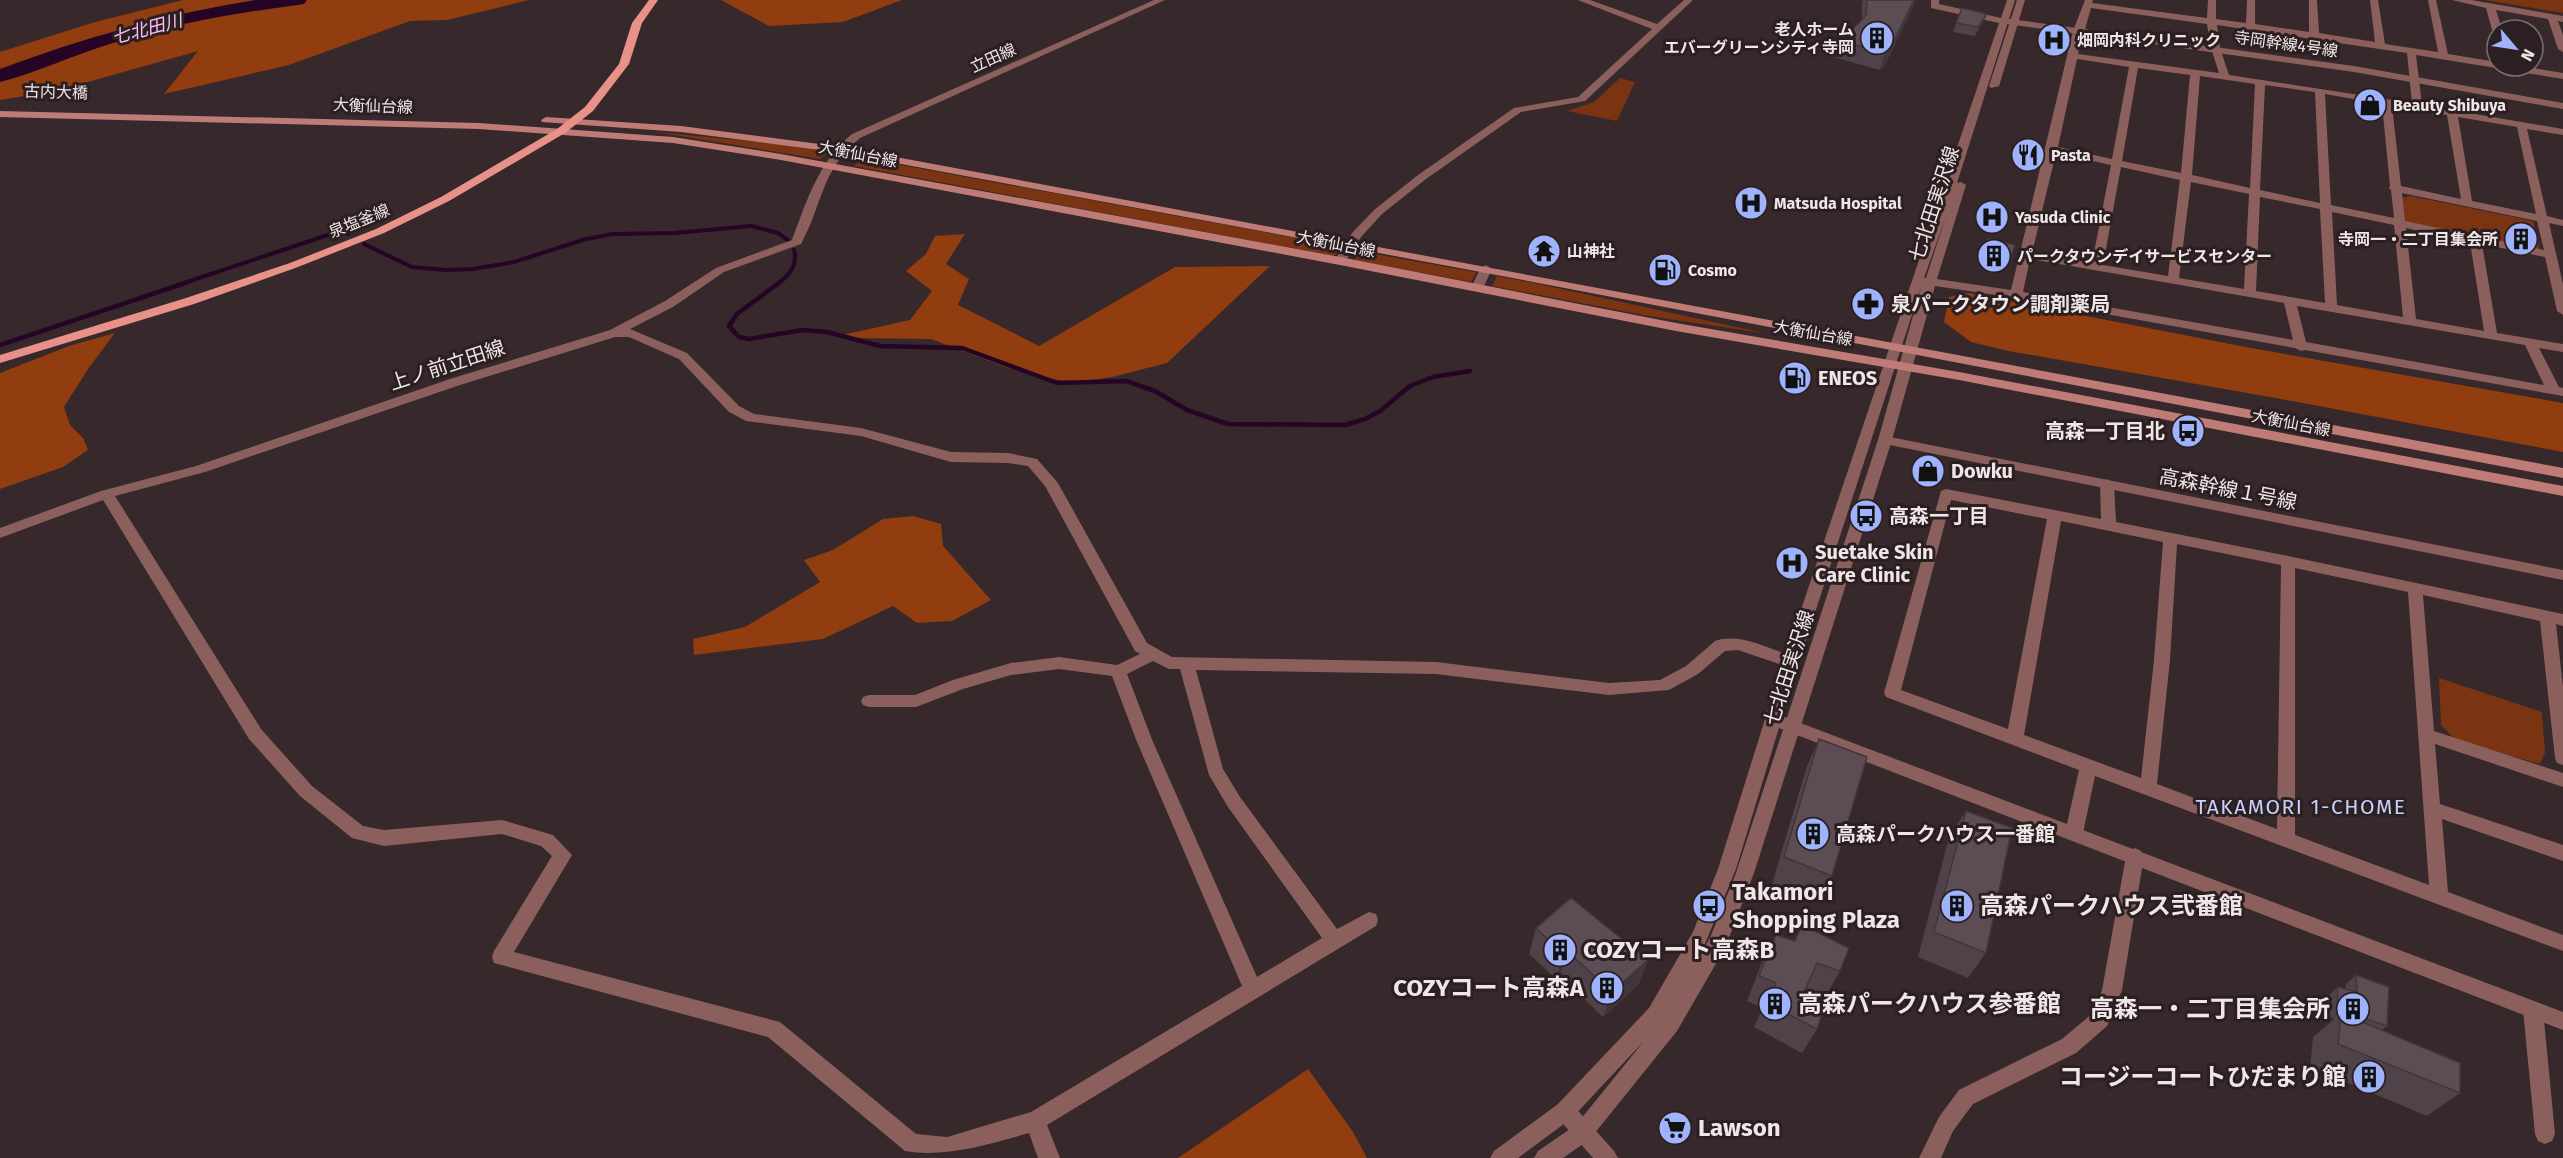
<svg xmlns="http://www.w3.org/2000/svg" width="2563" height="1158" viewBox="0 0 2563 1158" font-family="'Fira Sans','Noto Sans JP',sans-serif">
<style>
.green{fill:#7a3411}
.forest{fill:#913d0f}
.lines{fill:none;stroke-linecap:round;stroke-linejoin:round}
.stream-far1{stroke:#260425;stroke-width:4}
.stream{stroke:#260425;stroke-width:4.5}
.river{fill:#260425;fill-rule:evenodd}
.minor{fill:#8b605c;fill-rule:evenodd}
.tertiary{fill:#8b605c;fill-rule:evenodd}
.secondary{fill:#bf7c76;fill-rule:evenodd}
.primary{fill:#e89189;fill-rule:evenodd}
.wall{fill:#4f4248}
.shaded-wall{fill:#40363b}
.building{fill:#5c4d54;stroke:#40363b;stroke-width:1.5}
.labels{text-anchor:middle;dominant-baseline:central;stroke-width:6;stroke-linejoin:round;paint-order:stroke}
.far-poi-label{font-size:16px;font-weight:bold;fill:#efe6e7;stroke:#2c1f21;text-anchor:start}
.far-street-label{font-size:16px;fill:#efe6e7;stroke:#2c1f21}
.far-water-label{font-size:18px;font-style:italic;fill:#f8c0f4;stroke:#2c1f21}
.street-label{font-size:20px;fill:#efe6e7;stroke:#2c1f21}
.poi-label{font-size:20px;font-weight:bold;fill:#efe6e7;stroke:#2c1f21;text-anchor:start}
.neighbourhood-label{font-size:21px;letter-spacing:1.5px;fill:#c4d1fb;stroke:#2c1f21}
.near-poi-label{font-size:24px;font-weight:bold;fill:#efe6e7;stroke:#2c1f21;text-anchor:start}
</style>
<rect width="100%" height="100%" fill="#36282b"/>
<!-- green -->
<path class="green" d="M 2485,0 L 2563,0 L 2563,13 Z
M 1620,78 L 1635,82 L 1617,121 L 1567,111 L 1594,102 Z
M 598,126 L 777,144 L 828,152 L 820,159 L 656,132 Z
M 863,158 L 1339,246 L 1340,247 L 1334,256 L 854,166 Z
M 2411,196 L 2533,221 L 2540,251 L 2404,222 L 2401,198 Z
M 1358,251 L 1475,272 L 1476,273 L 1471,282 L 1355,260 Z
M 1497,276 L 1529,282 L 1769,334 L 1649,316 L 1492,286 Z
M 2439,678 L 2542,712 L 2545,753 L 2540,764 L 2456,740 L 2441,725 Z"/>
<!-- forest -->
<path class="forest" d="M 183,0 L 529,0 L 447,20 L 410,21 L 289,65 L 164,94 L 198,51 L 56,91 L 0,100 L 0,52 L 95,22 Z
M 721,0 L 902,0 L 843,22 L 769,26 Z
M 965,234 L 946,264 L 969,279 L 958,305 L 1039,346 L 1175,267 L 1270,266 L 1167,363 L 1112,377 L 1071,383 L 1008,368 L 931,339 L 858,338 L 842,335 L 910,320 L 932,291 L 906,271 L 926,254 L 935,236 Z
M 1968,293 L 2251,348 L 2563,403 L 2563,452 L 2292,401 L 2009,351 L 1971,342 L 1944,322 L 1949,297 Z
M 115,333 L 88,369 L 64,407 L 70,425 L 83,438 L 88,450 L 63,467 L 0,489 L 0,373 L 69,346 Z
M 913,516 L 941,524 L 943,546 L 991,600 L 952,621 L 917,623 L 893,606 L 823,639 L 694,655 L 693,639 L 745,627 L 820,582 L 804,560 L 833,550 L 883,519 Z
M 1308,1069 L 1353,1132 L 1367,1158 L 1178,1158 Z"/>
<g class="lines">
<!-- stream-far1 -->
<path class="stream-far1" d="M 364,244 L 412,267 L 445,270 L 473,269 L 514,262 L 586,239 L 613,234 L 675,233 L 751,226 L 778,233 L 789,241
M 184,283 L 343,230 L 348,234
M 779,283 C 790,274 798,265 794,250"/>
<!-- stream -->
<path class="stream" d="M 780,282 L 737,314 L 729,326 L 739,337 L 749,339 L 802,330 L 827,332 L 880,346 L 962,348 L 1057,383 L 1126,381 L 1155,391 L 1187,410 L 1228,424 L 1345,425 L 1365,419 L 1380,411 L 1410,386 L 1433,377 L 1470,371
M 0,345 L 188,282"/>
<!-- river -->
<path class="river" d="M 255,0 L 307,0 L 304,4 L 298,5 C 235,13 173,24 113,43 C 76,54 36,73 0,82 L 0,69 C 83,38 167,14 255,0 Z"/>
<!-- minor -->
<path class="minor" d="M 1154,0 L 1165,0 L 860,138 C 820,171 823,204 801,244 L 724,272 L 673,307 L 630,329 L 687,353 L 739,406 L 754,414 L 861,428 L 951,452 L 1008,453 L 1037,459 L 1058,483 L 1147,643 L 1172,657 L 1436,662 L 1609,683 L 1660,680 L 1686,666 L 1715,641 C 1739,633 1763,646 1786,654 L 1999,23 L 1931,8 L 1931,0 L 1939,0 L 1939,4 L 2001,18 L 2007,0 L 2015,0 L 1957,183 L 1961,182 L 1966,185 L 1937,279 L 2011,290 L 2073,31 L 2085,0 L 2093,0 L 2092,3 L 2207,18 L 2208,0 L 2216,0 L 2216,19 L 2246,23 L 2247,0 L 2255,0 L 2255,24 L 2309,32 L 2309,0 L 2317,0 L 2319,33 L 2375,42 L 2370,0 L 2378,0 L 2385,44 L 2438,52 L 2428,0 L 2436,0 L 2448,54 L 2497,62 L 2497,66 L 2521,66 L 2563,73 L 2563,79 L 2416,55 L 2422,105 L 2563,129 L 2563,135 L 2527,129 L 2547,216 L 2563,220 L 2563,226 L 2549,223 L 2563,284 L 2563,315 L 2557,311 L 2545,257 L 2482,244 L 2497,333 L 2563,344 L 2563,352 L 2539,348 L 2559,387 L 2563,388 L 2563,396 L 2305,350 L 2301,351 L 2295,348 L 2016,298 L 1935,286 L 1892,440 L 1754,873 L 1725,948 L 1677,1031 L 1590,1139 L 1563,1158 L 1534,1158 L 1538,1151 L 1576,1125 L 1644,1041 L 1572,1118 L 1518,1158 L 1490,1158 L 1494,1151 L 1558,1104 L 1649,1008 L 1693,932 L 1718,869 L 1782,665 L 1738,650 L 1725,651 L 1698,674 L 1669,690 L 1609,695 L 1436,674 L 1196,670 L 1223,769 L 1240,797 L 1337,929 L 1369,912 L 1376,914 L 1378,920 L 1376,926 L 1047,1125 L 1060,1158 L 1038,1158 L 1029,1133 C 991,1144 944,1158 905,1151 L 768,1037 L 494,963 L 492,957 L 494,951 L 552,856 L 541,846 L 502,834 L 384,846 L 352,838 L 300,796 L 249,739 L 103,500 L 0,538 L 0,528 L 101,491 L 196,466 L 450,379 L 610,330 L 665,301 L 716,268 L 792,240 C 807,200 819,161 852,134 ZM 2091,8 L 2207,24 L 2211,48 L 2219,73 L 2078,54 ZM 2217,25 L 2407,53 L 2412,103 L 2229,75 L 2220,48 ZM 2077,59 L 2129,67 L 2112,159 L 2058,147 ZM 2138,68 L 2190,75 L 2181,173 L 2122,161 ZM 2200,76 L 2255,84 L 2250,188 L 2192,175 ZM 2265,85 L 2315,92 L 2320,203 L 2260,190 ZM 2325,94 L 2382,104 L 2390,186 L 2389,188 L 2391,190 L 2394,218 L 2331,205 ZM 2392,106 L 2447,115 L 2461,199 L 2401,186 ZM 2458,117 L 2517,127 L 2536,214 L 2472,201 ZM 2056,153 L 2111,165 L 2092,263 L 2032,253 ZM 2121,167 L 2180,180 L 2168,276 L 2103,265 ZM 2191,182 L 2249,194 L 2244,289 L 2179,278 ZM 2402,193 L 2537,221 L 2544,250 L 2405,221 ZM 2260,197 L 2320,209 L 2325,303 L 2256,291 ZM 2332,212 L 2394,225 L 2403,317 L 2337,305 ZM 1946,216 L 1926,278 L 1924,278 ZM 2406,228 L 2470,242 L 2484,331 L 2416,319 ZM 2030,259 L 2284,303 L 2293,340 L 2023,292 ZM 1922,284 L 1878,440 L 1736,873 L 1710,938 L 1702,951 L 1736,869 L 1799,662 ZM 2297,306 L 2525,345 L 2544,385 L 2306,342 ZM 615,337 L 629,337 L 679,359 L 729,412 L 746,421 L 861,436 L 951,462 L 1008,463 L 1028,466 L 1045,486 L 1135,651 L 1140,654 L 1117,665 L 1059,657 L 1011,663 L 953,680 L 915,695 L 869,695 L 863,697 L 861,701 L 863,705 L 869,707 L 916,707 L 963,689 L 1011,675 L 1059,669 L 1112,676 L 1137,742 L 1242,986 L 1031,1112 L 947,1137 L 916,1134 L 780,1022 L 514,952 L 572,855 L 553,835 L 502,820 L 384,830 L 363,826 L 312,786 L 261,729 L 115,496 L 205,472 L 460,385 ZM 1153,661 L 1169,669 L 1180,669 L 1209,775 L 1228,807 L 1322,938 L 1257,977 L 1153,742 L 1127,674 Z
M 1578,0 L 1590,0 L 1657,24 L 1684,0 L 1693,0 L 1585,101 L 1521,112 L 1426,179 L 1382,214 L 1361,237 L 1344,263 L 1336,263 L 1334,261 L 1352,233 L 1374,210 L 1418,175 L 1514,108 L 1578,97 L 1652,29 Z
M 2017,0 L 2025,0 L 1999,86 L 1991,88 L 1989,86 Z
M 2452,0 L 2471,0 L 2563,16 L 2563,22 L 2558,21 L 2563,35 L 2563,52 L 2558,49 L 2548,19 L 2496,10 L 2502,30 L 2497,30 L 2497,33 L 2492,30 L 2486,8 Z
M 1486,265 L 1492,269 L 1483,288 L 1481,291 L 1473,291 L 1471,288 L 1480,269 Z
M 2107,479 L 2114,484 L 2116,522 L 2288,556 L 2563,614 L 2563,626 L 2556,624 L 2563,687 L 2563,765 L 2557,763 L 2555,758 L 2540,621 L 2423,595 L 2434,731 L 2563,773 L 2563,787 L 2435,744 L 2440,804 L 2563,845 L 2563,861 L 2442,819 L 2448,892 L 2563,935 L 2563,951 L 2095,776 L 2083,833 L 2080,838 L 2074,840 L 2068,838 L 2065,833 L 2079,770 L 1886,697 L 1884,693 L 1941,491 L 1946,489 L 2101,519 L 2100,484 ZM 1951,500 L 2047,519 L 2008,729 L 1901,690 ZM 2061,521 L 2163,542 L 2154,660 L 2141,778 L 2024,735 ZM 2177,544 L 2281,565 L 2277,829 L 2157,784 L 2170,660 ZM 2295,568 L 2408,592 L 2429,885 L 2295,835 Z
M 2135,848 L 2141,851 L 2144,856 L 2122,990 L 2107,1026 L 2076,1053 L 1973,1104 L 1953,1131 L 1941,1158 L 1919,1158 L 1939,1117 L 1959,1090 L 2062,1039 L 2093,1013 L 2102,990 L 2126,856 L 2129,851 Z
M 2533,1001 L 2540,1004 L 2543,1010 L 2555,1134 L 2552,1141 L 2545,1144 L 2538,1141 L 2535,1134 L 2523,1010 L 2526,1004 Z"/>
<!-- tertiary -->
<path class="tertiary" d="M 2003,18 L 2354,66 L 2563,103 L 2563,109 L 2354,72 L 2000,23 L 2000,19 Z
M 1885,436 L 2563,570 L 2563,580 L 1880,443 L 1878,440 L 1880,437 Z
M 1774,713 L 2563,1012 L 2563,1030 L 1768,724 L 1766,719 L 1768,714 Z
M 1565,1101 L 1572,1104 L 1614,1151 L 1618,1158 L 1593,1158 L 1558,1118 L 1555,1111 L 1558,1104 Z"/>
<!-- secondary -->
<path class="secondary" d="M 0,111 L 479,123 L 673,137 L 781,154 L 1340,257 L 1676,323 L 1959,372 L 2563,486 L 2563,496 L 1959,380 L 1676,331 L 1340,265 L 781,160 L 673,143 L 479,129 L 0,117 Z
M 546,117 L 681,126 L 842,147 L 2563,468 L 2563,478 L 1486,273 L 842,153 L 681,132 L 542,122 L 541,120 Z"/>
<!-- primary -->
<path class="primary" d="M 649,0 L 658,0 L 642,23 L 629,64 L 593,111 L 565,133 L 449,201 L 384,233 L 298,267 L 194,304 L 0,363 L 0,355 L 186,298 L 290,263 L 376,229 L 441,197 L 557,129 L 585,107 L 619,64 L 632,23 Z"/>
</g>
<!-- wall -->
<path class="wall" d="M 1863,0 L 1915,0 L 1911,12 L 1884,67 L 1880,70 L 1837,58 L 1842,41 L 1862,20 L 1862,3 Z
M 1987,14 L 1983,22 L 1975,36 L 1953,32 L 1956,23 Z
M 1988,238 L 2010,260 L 2006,269 L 1977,263 Z
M 1819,739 L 1832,876 L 1818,902 L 1772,884 L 1807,766 Z
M 1966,811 L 1986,953 L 1968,978 L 1918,957 L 1949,837 Z
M 1802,925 L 1840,971 L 1826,996 L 1805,989 L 1804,992 L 1817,1029 L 1802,1053 L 1754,1027 L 1763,1008 L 1747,1001 L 1763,960 L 1776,935 L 1794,941 Z
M 1536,928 L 1648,960 L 1638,985 L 1603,1017 L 1560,976 L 1556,979 L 1529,954 Z
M 2356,975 L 2387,1026 L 2382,1030 L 2460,1093 L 2427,1116 L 2310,1067 L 2313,1037 L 2334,1019 L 2328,1017 L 2328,996 L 2338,987 L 2346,989 L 2346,984 Z"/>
<!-- shaded-wall -->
<path class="shaded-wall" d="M 1914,0 L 1911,12 L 1884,67 L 1880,70 L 1885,53 Z
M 1987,14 L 1983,22 L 1975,36 L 1978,27 Z
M 1567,951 L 1560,976 L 1556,979 L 1563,954 Z
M 1648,960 L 1638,985 L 1603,1017 L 1612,992 Z"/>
<!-- building -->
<path class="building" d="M 1867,0 L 1914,0 L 1889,51 L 1885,53 L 1842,41 L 1866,15 Z
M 1962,8 L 1987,14 L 1978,27 L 1956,23 Z
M 1988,238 L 2015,245 L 2010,260 L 1981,254 Z
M 1819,739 L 1867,757 L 1832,876 L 1784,857 Z
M 1966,811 L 2012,828 L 1986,953 L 1934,932 Z
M 1571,898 L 1648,960 L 1612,992 L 1567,951 L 1563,954 L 1536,928 Z
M 1802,925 L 1849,948 L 1840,971 L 1817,963 L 1804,992 L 1825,1004 L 1817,1029 L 1767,1003 L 1776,983 L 1759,976 L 1776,935 L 1795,941 Z
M 2356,975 L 2389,987 L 2387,1026 L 2337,1009 L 2338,987 L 2357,992 Z
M 2341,1013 L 2460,1063 L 2460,1093 L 2338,1044 Z"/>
<!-- icons -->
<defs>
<g id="building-disc" transform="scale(1.725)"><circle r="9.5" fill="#9fb3fd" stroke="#2c1f21"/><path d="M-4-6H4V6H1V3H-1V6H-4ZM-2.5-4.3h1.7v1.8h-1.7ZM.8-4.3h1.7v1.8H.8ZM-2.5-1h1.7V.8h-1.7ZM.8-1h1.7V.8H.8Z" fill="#111"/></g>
<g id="hospital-disc" transform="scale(1.725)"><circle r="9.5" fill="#9fb3fd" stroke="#2c1f21"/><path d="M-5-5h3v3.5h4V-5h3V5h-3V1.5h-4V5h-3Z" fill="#111"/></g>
<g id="shop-disc" transform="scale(1.725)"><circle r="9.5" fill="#9fb3fd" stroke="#2c1f21"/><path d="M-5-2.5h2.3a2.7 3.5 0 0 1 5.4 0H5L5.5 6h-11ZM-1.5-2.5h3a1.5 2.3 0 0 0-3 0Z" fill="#111"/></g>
<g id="restaurant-disc" transform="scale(1.725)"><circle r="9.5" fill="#9fb3fd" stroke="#2c1f21"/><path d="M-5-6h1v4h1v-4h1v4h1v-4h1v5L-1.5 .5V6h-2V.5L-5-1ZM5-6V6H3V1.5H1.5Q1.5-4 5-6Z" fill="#111"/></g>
<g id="temple-disc" transform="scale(1.725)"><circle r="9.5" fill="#9fb3fd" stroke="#2c1f21"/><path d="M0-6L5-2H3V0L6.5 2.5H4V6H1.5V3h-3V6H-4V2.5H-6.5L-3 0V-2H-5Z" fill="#111"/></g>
<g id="fuel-disc" transform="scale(1.725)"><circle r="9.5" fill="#9fb3fd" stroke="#2c1f21"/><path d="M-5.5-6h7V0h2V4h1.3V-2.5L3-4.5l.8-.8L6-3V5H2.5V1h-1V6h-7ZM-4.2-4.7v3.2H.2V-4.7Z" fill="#111"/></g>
<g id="pharmacy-disc" transform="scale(1.725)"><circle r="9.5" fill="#9fb3fd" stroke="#2c1f21"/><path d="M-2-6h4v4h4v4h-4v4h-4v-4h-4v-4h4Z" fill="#111"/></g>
<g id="bus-disc" transform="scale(1.725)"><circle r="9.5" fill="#9fb3fd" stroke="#2c1f21"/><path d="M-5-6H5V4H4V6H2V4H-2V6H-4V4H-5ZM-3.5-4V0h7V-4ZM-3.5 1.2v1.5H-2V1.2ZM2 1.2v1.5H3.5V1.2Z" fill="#111"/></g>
<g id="supermarket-disc" transform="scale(1.725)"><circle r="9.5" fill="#9fb3fd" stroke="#2c1f21"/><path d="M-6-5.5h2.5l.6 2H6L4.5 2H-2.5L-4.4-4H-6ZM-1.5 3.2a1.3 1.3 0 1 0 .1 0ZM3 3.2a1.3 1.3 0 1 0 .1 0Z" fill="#111"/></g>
</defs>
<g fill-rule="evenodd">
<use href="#building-disc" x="1877" y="38"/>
<use href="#hospital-disc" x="2054" y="40"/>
<use href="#shop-disc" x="2370" y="105"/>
<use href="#restaurant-disc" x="2028" y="155"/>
<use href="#hospital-disc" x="1751" y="203"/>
<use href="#hospital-disc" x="1992" y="217"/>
<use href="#building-disc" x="2521" y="239"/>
<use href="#temple-disc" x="1544" y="251"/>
<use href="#building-disc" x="1994" y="256"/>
<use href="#fuel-disc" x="1665" y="270"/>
<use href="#pharmacy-disc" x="1868" y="304"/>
<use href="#fuel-disc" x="1795" y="378"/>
<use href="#bus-disc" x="2188" y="431"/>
<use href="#shop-disc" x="1928" y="471"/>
<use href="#bus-disc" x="1866" y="516"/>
<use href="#hospital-disc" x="1792" y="563"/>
<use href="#building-disc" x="1813" y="834"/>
<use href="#bus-disc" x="1709" y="906"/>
<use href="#building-disc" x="1957" y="906"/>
<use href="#building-disc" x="1560" y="950"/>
<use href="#building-disc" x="1607" y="988"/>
<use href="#building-disc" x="1775" y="1004"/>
<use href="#building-disc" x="2353" y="1009"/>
<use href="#building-disc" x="2369" y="1077"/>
<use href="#supermarket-disc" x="1675" y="1128"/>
</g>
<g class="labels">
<!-- far-poi labels -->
<g class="far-poi-label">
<text x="1854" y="29" text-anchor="end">老人ホーム<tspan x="1854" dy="18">エバーグリーンシティ寺岡</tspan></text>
<text x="2077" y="40">畑岡内科クリニック</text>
<text x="2393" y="105">Beauty Shibuya</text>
<text x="2051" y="155">Pasta</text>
<text x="1774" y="203">Matsuda Hospital</text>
<text x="2015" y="217">Yasuda Clinic</text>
<text x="2498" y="239" text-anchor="end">寺岡一・二丁目集会所</text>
<text x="1567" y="251">山神社</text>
<text x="2017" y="256">パークタウンデイサービスセンター</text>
<text x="1688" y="270">Cosmo</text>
</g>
<!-- far-street labels -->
<g class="far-street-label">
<text transform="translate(2286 44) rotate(8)">寺岡幹線4号線</text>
<text transform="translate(993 58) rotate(-24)">立田線</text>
<text transform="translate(56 92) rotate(2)">古内大橋</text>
<text transform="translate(373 106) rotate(2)">大衡仙台線</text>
<text transform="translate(858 154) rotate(11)">大衡仙台線</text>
<text transform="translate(359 221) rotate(-22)">泉塩釜線</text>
<text transform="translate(1336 244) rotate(11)">大衡仙台線</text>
<text transform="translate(1813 333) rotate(10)">大衡仙台線</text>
<text transform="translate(2291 423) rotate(11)">大衡仙台線</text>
</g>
<!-- far-water labels -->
<g class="far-water-label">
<text transform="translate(147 29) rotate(-15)">七北田川</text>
</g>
<!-- street labels -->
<g class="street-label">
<text transform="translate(1934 204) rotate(-72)">七北田実沢線</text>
<text transform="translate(447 365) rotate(-18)">上ノ前立田線</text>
<text transform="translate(2228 489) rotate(11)">高森幹線１号線</text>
<text transform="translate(1789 668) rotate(-72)">七北田実沢線</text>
</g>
<!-- poi labels -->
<g class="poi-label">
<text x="1891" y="304">泉パークタウン調剤薬局</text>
<text x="1818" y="378">ENEOS</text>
<text x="2165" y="431" text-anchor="end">高森一丁目北</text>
<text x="1951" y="471">Dowku</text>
<text x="1889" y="516">高森一丁目</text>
<text x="1815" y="552">Suetake Skin<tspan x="1815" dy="23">Care Clinic</tspan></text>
<text x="1836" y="834">高森パークハウス一番館</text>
</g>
<!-- neighbourhood labels -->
<g class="neighbourhood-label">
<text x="2301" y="807">TAKAMORI 1-CHOME</text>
</g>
<!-- near-poi labels -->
<g class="near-poi-label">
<text x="1732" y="892">Takamori<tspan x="1732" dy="28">Shopping Plaza</tspan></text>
<text x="1980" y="906">高森パークハウス弐番館</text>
<text x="1583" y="950">COZYコート高森B</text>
<text x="1584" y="988" text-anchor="end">COZYコート高森A</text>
<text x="1798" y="1004">高森パークハウス参番館</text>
<text x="2330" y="1009" text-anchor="end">高森一・二丁目集会所</text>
<text x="2346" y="1077" text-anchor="end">コージーコートひだまり館</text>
<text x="1698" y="1128">Lawson</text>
</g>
</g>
<!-- north arrow -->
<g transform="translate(2515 48) rotate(119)"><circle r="28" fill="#2c1f21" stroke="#7a6f70" stroke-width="1.5"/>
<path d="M0-4.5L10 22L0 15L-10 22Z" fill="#9fb3fd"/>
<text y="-9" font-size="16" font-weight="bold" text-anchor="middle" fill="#efe6e7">N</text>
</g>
</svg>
